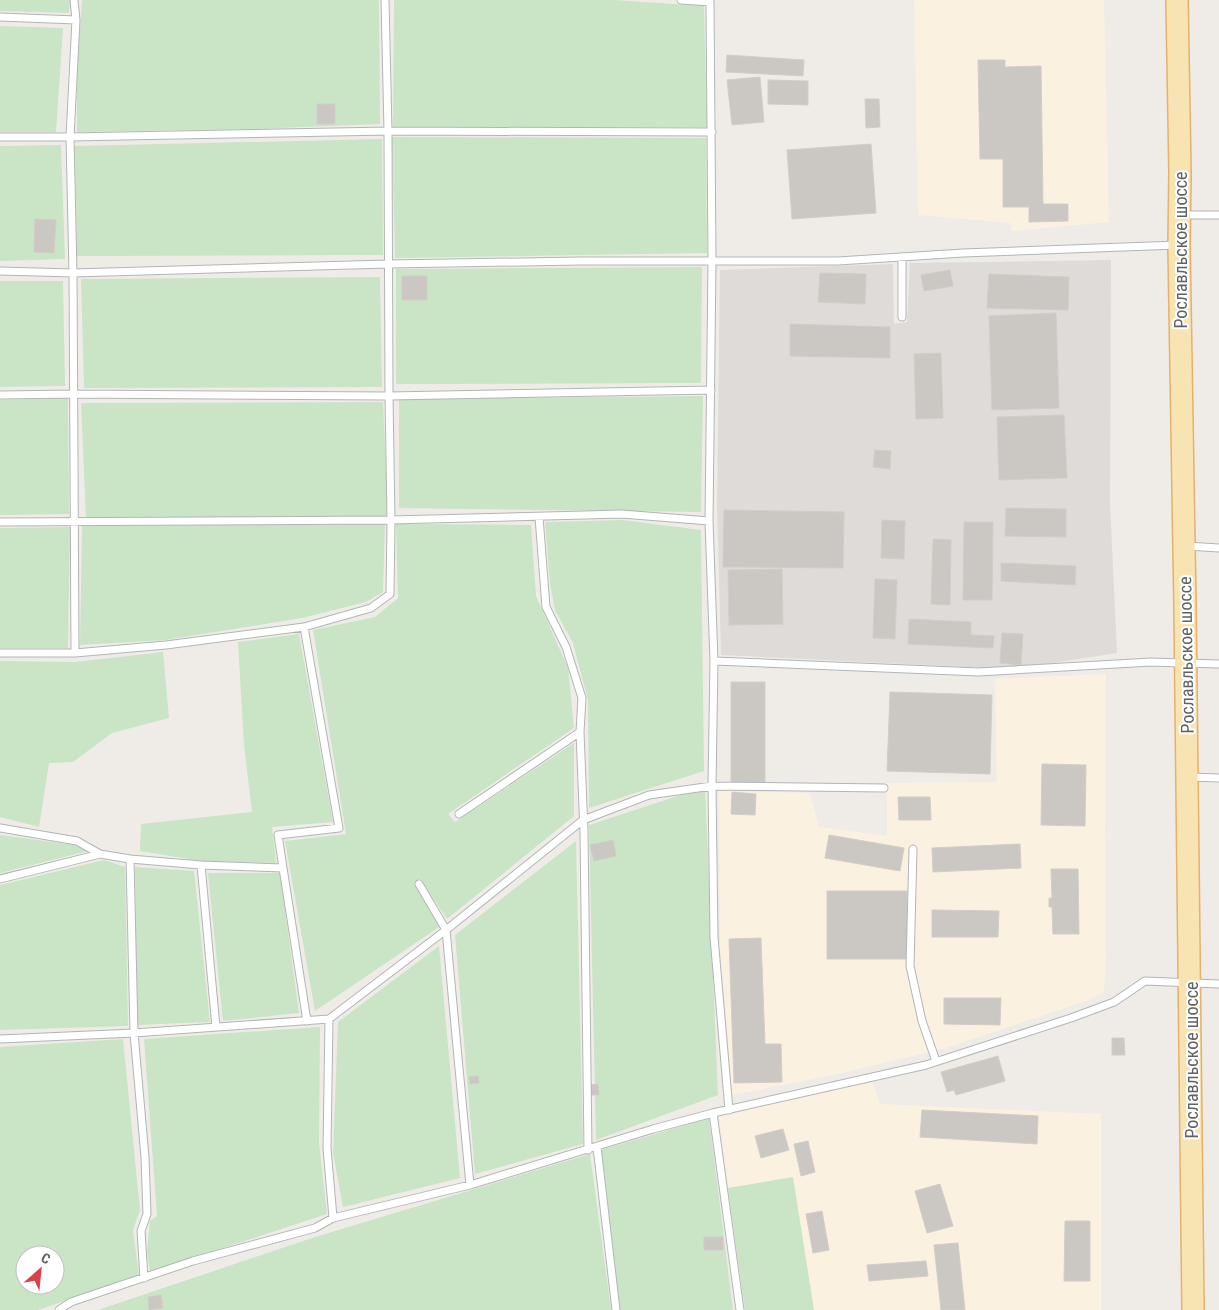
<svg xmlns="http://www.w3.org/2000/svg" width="1219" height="1310" viewBox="0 0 1219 1310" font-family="'Roboto Condensed',sans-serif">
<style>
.commercial{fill:#fbf1e0}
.industrial{fill:#dedbd9}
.green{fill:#cae4c6;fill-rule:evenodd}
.building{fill:#cbc7c3;stroke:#d3cdc6}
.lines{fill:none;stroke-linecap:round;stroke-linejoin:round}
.service-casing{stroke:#b2b5b8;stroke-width:9}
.primary-casing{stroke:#e5b269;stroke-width:24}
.service{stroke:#fff;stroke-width:7}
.primary{stroke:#f8e3b3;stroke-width:21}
.labels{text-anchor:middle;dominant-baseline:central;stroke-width:4;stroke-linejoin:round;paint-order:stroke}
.street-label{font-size:18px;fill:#5e6366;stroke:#fff}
</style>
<rect width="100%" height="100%" fill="#efece7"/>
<!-- commercial -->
<path class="commercial" d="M 914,0 L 1104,0 L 1109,222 L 1012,231 L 1010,223 L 918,215 Z
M 1106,674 L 1105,830 L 1106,959 L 1104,992 L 1086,1001 L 943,1049 L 829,1076 L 732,1095 L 720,946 L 719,791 L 810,793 L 819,827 L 887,836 L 887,783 L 997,782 L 995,679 Z
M 872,1081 L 880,1104 L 1101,1114 L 1101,1310 L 814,1310 L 793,1178 L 728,1188 L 719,1116 Z"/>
<!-- industrial -->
<path class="industrial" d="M 1111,260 L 1110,503 L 1117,653 L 1046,664 L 987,668 L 721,655 L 717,504 L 720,270 L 893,264 L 894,324 L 907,322 L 910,263 Z"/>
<!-- green -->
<path class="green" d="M 0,0 L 70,0 L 69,13 L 0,11 Z
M 82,0 L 379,0 L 380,124 L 252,129 L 77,132 L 77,74 Z
M 394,0 L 614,0 L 704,6 L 707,127 L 393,127 Z
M 0,26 L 63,28 L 56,132 L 0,132 Z
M 392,137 L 706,138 L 707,253 L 395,258 Z
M 382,139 L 383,255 L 77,256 L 75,146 Z
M 61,145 L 65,259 L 0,261 L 0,146 Z
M 702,267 L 701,383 L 396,384 L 396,269 Z
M 380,277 L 382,387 L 84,388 L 81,279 Z
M 0,281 L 63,281 L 65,386 L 0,387 Z
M 703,396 L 701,512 L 399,508 L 399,399 Z
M 68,398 L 69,514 L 0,515 L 0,400 Z
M 383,402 L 388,516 L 86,519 L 81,403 Z
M 622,520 L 701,530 L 704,771 L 589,808 L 588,700 L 573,643 L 555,610 L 550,584 L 545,522 Z
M 385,524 L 383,592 L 366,602 L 302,618 L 165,640 L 80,645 L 82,526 Z
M 396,524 L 531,525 L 536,596 L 568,668 L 574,728 L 448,814 L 455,822 L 574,743 L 574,816 L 447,919 L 420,879 L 414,883 L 439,927 L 315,1011 L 285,841 L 346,834 L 313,630 L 375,617 L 398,598 Z
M 70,527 L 68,648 L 0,648 L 0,528 Z
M 299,634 L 333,822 L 272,827 L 276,863 L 201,861 L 140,851 L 141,824 L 252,812 L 244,745 L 238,642 Z
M 163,652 L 169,718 L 112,733 L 73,762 L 49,763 L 39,827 L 0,817 L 0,661 L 75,662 Z
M 705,787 L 718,1095 L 596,1140 L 589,825 Z
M 0,835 L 74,845 L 88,851 L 0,873 Z
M 576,841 L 583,1144 L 475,1174 L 455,935 Z
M 104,860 L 125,867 L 128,1026 L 0,1030 L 0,885 Z
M 135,867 L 194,871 L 210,1022 L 137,1025 Z
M 208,873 L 280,873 L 299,1013 L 223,1021 Z
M 439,946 L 460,1178 L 343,1207 L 333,1153 L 338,1022 Z
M 320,1027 L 319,1143 L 327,1214 L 150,1272 L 147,1252 L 150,1221 L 157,1216 L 144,1039 Z
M 123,1039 L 140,1210 L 133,1230 L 139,1276 L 38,1310 L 0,1310 L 0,1047 ZM 25,1255 L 55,1255 L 55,1285 L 25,1285 Z
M 709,1118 L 733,1310 L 620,1310 L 601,1150 Z
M 590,1154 L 611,1310 L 98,1310 L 312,1238 Z
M 793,1177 L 814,1310 L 745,1310 L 728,1188 Z"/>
<!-- building -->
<path class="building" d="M 727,55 L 804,60 L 803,76 L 726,72 Z
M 978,60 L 1005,60 L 1005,67 L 1041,66 L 1043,204 L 1068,204 L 1068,221 L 1029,222 L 1029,207 L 1003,207 L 1003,159 L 980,159 Z
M 760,77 L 764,122 L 732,125 L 727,80 Z
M 768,80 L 808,81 L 808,105 L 768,104 Z
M 865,99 L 879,99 L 880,127 L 866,128 Z
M 317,104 L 335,104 L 335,124 L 317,124 Z
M 871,144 L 876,213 L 792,219 L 787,150 Z
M 35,219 L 56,220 L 54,253 L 34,252 Z
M 950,270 L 953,286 L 924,291 L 921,275 Z
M 820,273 L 866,274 L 865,304 L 818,302 Z
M 989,274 L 1069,277 L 1068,310 L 987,308 Z
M 402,276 L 427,276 L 427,300 L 402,300 Z
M 1056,313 L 1059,408 L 992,410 L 989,316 Z
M 790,324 L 890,327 L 890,358 L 790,356 Z
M 941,353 L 943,418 L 916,419 L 914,354 Z
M 1064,415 L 1067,478 L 999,480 L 997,417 Z
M 875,450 L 891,451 L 890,469 L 873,467 Z
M 1006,508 L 1066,509 L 1066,537 L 1005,536 Z
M 724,510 L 844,512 L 843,568 L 723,567 Z
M 882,520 L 905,521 L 904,559 L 881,558 Z
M 964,522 L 993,522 L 992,600 L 963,600 Z
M 933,539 L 951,540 L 950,605 L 931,604 Z
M 1001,563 L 1076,566 L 1075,585 L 1001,581 Z
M 782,569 L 783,624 L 729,625 L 728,570 Z
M 875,579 L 897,580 L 895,639 L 873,638 Z
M 909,619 L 971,622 L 971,635 L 994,636 L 993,648 L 908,644 Z
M 1002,633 L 1023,634 L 1021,665 L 1000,663 Z
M 731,682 L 765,682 L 765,782 L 731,782 Z
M 890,692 L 992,695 L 990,774 L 887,771 Z
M 1042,764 L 1086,765 L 1085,826 L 1041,825 Z
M 732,792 L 756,794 L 755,815 L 731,814 Z
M 898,797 L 930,797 L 931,820 L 899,820 Z
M 829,835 L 904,848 L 900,871 L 825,858 Z
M 613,840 L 616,856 L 594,861 L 590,845 Z
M 1020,844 L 1021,868 L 933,872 L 932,848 Z
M 1051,869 L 1078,869 L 1079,934 L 1053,934 L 1052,907 L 1049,907 L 1049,898 L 1052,898 Z
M 827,891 L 907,891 L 907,959 L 827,959 Z
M 932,910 L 999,911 L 998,937 L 932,937 Z
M 761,938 L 765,1044 L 781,1044 L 782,1082 L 734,1083 L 729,939 Z
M 944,998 L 1001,998 L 1000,1025 L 944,1024 Z
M 1112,1038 L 1124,1038 L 1125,1055 L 1112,1055 Z
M 998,1056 L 1005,1081 L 956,1095 L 954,1090 L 947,1092 L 941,1072 Z
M 478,1076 L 479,1083 L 470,1084 L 469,1077 Z
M 598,1084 L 599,1095 L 591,1095 L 590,1085 Z
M 922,1110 L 1038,1116 L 1037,1144 L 920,1137 Z
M 783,1129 L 789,1150 L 761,1158 L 755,1136 Z
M 808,1141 L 815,1172 L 801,1176 L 794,1144 Z
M 940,1184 L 953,1226 L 927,1233 L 915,1191 Z
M 822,1211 L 829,1250 L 813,1253 L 806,1214 Z
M 1065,1221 L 1090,1221 L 1090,1281 L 1064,1281 Z
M 704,1237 L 723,1237 L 723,1250 L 704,1250 Z
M 958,1243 L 965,1310 L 941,1310 L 934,1245 Z
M 926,1261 L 928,1276 L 869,1281 L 867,1265 Z
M 161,1295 L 163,1308 L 149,1310 L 148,1297 Z"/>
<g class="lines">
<!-- service casing -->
<g class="service-casing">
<path id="service" d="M 74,0 L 76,20 L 70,137 L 388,131 L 385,0
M 0,17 L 76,20
M 0,137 L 70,137 L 73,273 L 75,653
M 1182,215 L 1219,215
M 0,271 L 73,273 L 388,264 L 581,261 L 838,261 L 963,253 L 1177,245
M 902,317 L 902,258
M 0,395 L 74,394 L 389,396 L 711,390
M 539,517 L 546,607 L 566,647 L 582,698 L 580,732 L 584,832 L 588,1150
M 709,521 L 714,661 L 712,786 L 714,937 L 729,1110
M 0,522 L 391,520 L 622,514 L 709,521 L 712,260 L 710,2 L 681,0
M 1187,546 L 1219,548
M 0,653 L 75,653 L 166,645 L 304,627 L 371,608 L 390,594 L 391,520 L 389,396 L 388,131 L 712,132
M 714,661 L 979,672 L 1151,662 L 1219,664
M 1190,777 L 1219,778
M 459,814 L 580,732
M 0,828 L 77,841 L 100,854
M 913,849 L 910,966 L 922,1021 L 936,1061
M 130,859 L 201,865 L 216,1027
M 201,865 L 283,868 L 307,1021
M 283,868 L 278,835 L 339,828 L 304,627
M 0,879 L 100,854 L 130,859 L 134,1033 L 145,1157 L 147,1214 L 141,1231 L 144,1278
M 419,884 L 446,930 L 470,1185
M 0,1039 L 134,1033 L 329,1019
M 713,1113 L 740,1310
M 597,1147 L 616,1310
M 333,1218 L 327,1148 L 329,1019 L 446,930 L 583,820 L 649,795 L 712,786 L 884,788
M 59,1310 L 71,1302 L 193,1261 L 315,1228 L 333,1218 L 470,1185 L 653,1129 L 713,1113 L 926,1065 L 1071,1018 L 1114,1002 L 1145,981 L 1219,984"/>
</g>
<!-- primary casing -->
<g class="primary-casing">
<path id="primary" d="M 1177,0 L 1180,172 L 1179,245 L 1185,606 L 1193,1310"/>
</g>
<!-- service -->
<use href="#service" class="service"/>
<!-- primary -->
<use href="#primary" class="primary"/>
</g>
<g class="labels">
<!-- street labels -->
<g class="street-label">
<text transform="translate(1180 250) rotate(-90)">Рославльское шоссе</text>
<text transform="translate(1186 655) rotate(-91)">Рославльское шоссе</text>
<text transform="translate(1191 1060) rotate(-90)">Рославльское шоссе</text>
</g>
</g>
<!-- north arrow -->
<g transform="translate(40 1270) rotate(27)"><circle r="24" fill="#ffffff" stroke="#bfc1c2"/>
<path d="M0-4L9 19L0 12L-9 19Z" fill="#da414b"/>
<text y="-8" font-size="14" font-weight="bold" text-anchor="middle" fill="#5e6366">С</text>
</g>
</svg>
